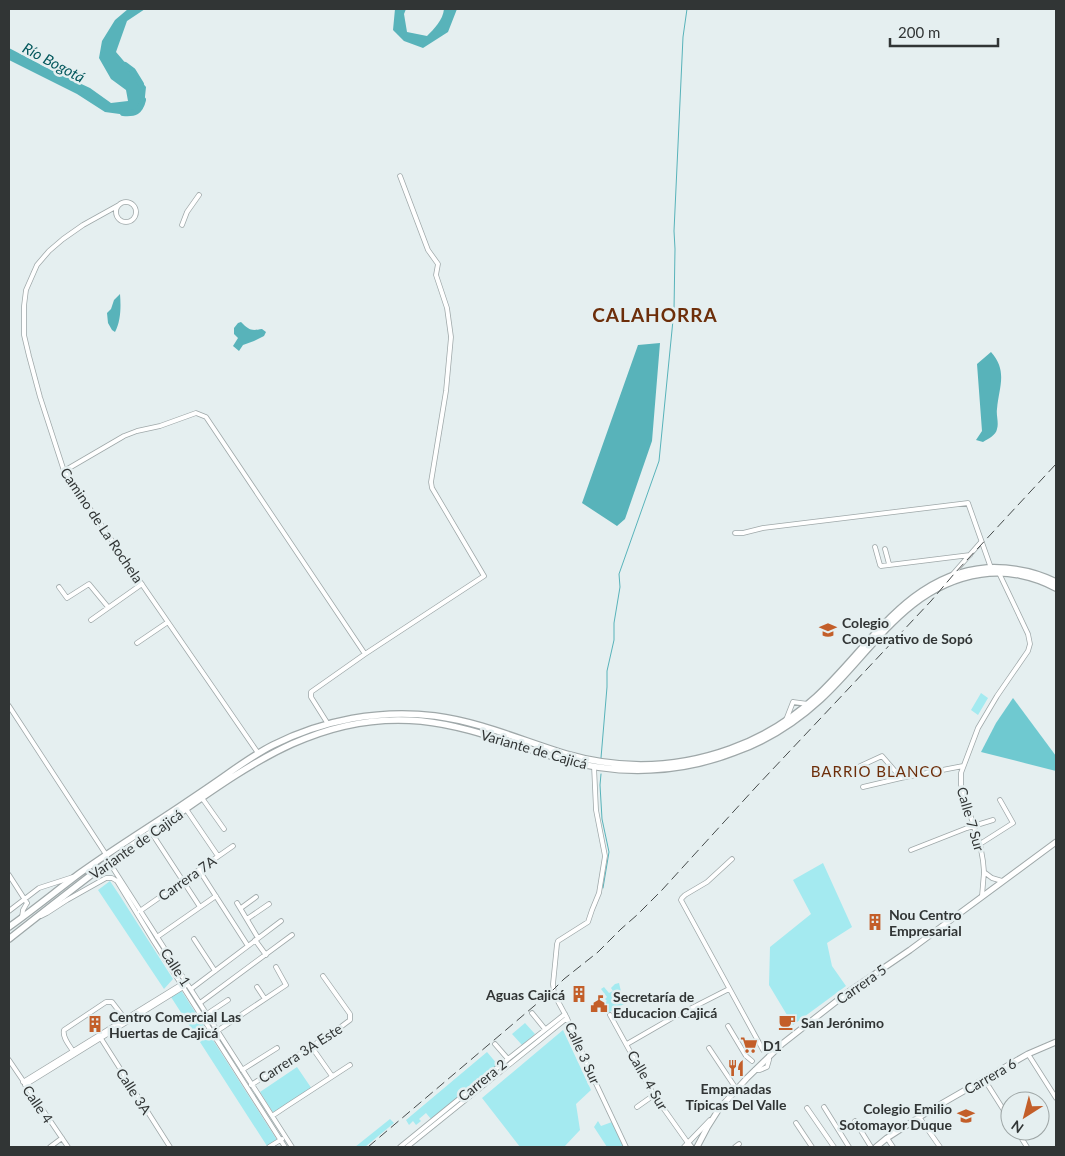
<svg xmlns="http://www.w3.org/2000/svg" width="1065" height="1156" viewBox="0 0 1065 1156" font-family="Lato,sans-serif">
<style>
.green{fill:#a4eaf0}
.forest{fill:#6fc9d0}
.water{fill:#58b3ba}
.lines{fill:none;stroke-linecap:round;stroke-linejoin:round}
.stream{stroke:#58b3ba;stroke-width:1}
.river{stroke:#58b3ba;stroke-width:6}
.minor-casing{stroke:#9fa8a9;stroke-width:5.5}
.major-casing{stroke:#9fa8a9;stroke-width:7}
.highway-casing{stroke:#9fa8a9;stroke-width:8}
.minor{stroke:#fff;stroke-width:4}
.major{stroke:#fff;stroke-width:5}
.highway{stroke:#fff;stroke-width:5.5}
.rail{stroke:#474c4c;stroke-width:1;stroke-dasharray:10 5;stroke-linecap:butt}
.labels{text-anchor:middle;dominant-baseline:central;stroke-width:5;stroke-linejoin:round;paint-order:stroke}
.street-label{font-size:14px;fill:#313535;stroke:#e5eff0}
.poi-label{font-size:14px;font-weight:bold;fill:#313535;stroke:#e5eff0;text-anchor:start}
.water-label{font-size:15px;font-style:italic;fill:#04585d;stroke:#e5eff0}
.neighbourhood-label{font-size:15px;letter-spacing:1px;fill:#6d2e0a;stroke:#e5eff0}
.district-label{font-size:19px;font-weight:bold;letter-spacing:1px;fill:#6d2e0a;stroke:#e5eff0}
</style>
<rect width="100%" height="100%" fill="#e5eff0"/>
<!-- green -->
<path class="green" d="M 981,693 L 988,698 L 978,715 L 971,710 Z
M 823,863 L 852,927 L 827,943 L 832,966 L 846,986 L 793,1025 L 769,985 L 770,947 L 811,914 L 793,880 Z
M 110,881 L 120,896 L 173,979 L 164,989 L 98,890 Z
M 619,983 L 624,1004 L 608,1013 L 606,1009 L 607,1008 L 606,1006 L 607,1005 L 605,1002 L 607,1001 L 605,999 L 607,997 L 601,989 L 604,987 L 609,993 L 613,991 L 611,988 L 615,984 Z
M 181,990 L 277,1140 L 267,1146 L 171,997 Z
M 525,1023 L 535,1034 L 522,1045 L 512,1034 Z
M 563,1030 L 591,1090 L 576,1104 L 580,1130 L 564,1147 L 520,1147 L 482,1098 Z
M 487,1052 L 498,1065 L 431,1119 L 426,1113 L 419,1119 L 421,1121 L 416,1125 L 413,1121 L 409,1125 L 406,1120 Z
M 297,1067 L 312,1089 L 274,1114 L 260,1092 Z
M 390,1119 L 394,1123 L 365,1147 L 355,1147 Z
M 598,1121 L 601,1126 L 612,1122 L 624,1147 L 607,1147 L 594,1127 Z"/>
<!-- forest -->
<path class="forest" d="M 1013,698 L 1056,756 L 1056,771 L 981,752 L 996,723 Z"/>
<!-- water -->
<path class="water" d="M 128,9 L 145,9 L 127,21 L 116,52 L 146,87 L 144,106 L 127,115 L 105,112 L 77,94 L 9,60 L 9,48 L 49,69 L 90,88 L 111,103 L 128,101 L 126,90 L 111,79 L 99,58 L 102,41 L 115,20 Z
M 395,9 L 406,9 L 404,14 L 407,32 L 427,36 C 434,29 443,20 444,9 L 457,9 L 448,32 L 423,48 L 404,41 L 393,30 Z
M 120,294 C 121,306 121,321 115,332 L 112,330 L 108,323 L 107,313 L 111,309 L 114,300 Z
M 241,322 C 249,330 251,331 262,329 L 266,332 L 264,336 L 254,341 L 243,345 L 239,351 L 233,346 L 238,338 L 234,334 L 234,328 L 238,323 Z
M 660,343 L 652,441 L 625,519 L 617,526 L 582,503 L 638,345 Z
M 991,352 C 1008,371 999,387 997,409 C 996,415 999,423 997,429 C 996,435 988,439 983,442 L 976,440 L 982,431 L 977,364 Z"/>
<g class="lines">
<!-- stream -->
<path class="stream" d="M 601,758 L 607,687 L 607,671 L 614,640 L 614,623 L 620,587 L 619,574 L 659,461 L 674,310 L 675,249 L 674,231 L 683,37 L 687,9
M 601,774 L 600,785 L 602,819 L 609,852 L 603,888"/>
<!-- river -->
<path class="river" d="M 125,65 L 133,71 L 141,84
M 123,113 C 135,114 140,112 143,100"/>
<!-- minor casing -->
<g class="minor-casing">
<path id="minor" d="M116 212a10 10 0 1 1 20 0a10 10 0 1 1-20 0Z
M 119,205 L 83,225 L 63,239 L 49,251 L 37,265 L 26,290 L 24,306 L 24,335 L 29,356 L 40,397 L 64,471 L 258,753
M 182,225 L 187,212 L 199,195
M 64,471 L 124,436 L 137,431 L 160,426 L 196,413 L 206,417 L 365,654
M 735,533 L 743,533 L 763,528 L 968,503 L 991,568
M 875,547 L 880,565 L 881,566 L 970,555
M 885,549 L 889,564
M 952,575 L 981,542
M 59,587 L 67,598 L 89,584 L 108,607
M 91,620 L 142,584
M 137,643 L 168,622
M 793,702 L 808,704
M 9,706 L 107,856
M 786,720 L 793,702
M 328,724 L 311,697 L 311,692 L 365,654 L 484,576 L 432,488 L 431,482 L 446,391 L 451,337 L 447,308 L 436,275 L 438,264 L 428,250 L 400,176
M 594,766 L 596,810 L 605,856 L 599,893 L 592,910 L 588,922 L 558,941 L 557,944 L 553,984 L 554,994 L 567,1018 L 591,1073 L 626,1147
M 856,768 L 882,756 L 901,778
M 863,787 L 901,778 L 963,766
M 202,798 L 224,829
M 186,809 L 218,856
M 151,832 L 200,907
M 980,844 L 1013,823 L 1000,800
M 911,850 L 967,828 L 993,820
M 732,859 L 707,882 L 685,895 L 682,898 L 681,900 L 763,1050
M 109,862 L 292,1147
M 199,870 L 248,946
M 984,872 L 992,878 L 1002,881
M 9,875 L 27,903
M 982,896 L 984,872 L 983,861 L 980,844 L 974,827 L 961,785 L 961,773 L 978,728 L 997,696 L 1028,651 L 1030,644 L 1028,634 L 999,573
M 237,903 L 258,938
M 241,908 L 256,897
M 9,911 L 39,888 L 73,877
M 140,911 L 233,846
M 41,916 L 47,913 L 67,900 L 106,878 L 112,878 L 117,881 L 153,940 L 285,1147
M 22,917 L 23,910 L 27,903
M 247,919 L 269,904
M 157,937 L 216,896
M 194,939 L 215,971
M 255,940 L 266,955
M 257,987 L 265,999
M 191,989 L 281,921
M 200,1003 L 292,935
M 532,1013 L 545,1029
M 207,1014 L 228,1000
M 610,1015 L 654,1095 L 688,1143
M 728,1026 L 746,1056 L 752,1061
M 217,1031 L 286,985 L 276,967
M 100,1037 L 170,1147
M 495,1044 L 508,1059
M 627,1044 L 672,1018 L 729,989
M 311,1046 L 332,1076
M 709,1048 L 737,1090
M 73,1051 C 69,1045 62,1037 64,1030 L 106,1002 L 112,1002 L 125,1019
M 1028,1054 L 1056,1098
M 9,1060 L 68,1147
M 242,1070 L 277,1048
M 755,1070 L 760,1070 L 767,1067 L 769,1060 L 769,1056
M 984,1079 L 1010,1120
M 23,1082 L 182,984
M 25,1085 L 185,986
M 251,1085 L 334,1032 L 350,1020 L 350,1014 L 323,976
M 637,1107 L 654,1095
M 824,1107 L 849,1147
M 807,1108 L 834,1147
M 272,1116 L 287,1106 L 350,1065
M 919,1117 L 940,1147
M 855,1121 L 871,1147
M 796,1123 L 812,1147
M 1017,1131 L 1027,1147
M 887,1138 L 893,1147
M 50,1147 L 62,1138
M 269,1147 L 282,1139
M 400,1147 L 508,1059 L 565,1014
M 407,1147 L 567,1018
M 684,1147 L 710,1120
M 735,1147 L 739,1144"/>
</g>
<!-- major casing -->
<g class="major-casing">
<path id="major" d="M 688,1143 L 691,1147
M 697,1147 L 707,1128 L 719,1109 L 747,1078 L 782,1044 L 847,993 L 910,950 L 1056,842
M 876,1147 L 887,1138 L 929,1111 L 1028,1054 L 1056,1042"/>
</g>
<!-- highway casing -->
<g class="highway-casing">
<path id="highway" d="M 9,927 C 33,910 56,891 80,873 C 112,850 146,829 179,807 C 197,795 215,783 233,770 C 246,761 259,752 273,745 C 323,720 380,709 435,716 C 481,722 523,741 566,754 C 621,770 677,768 730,749 C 761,738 792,719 816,697 C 869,648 908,574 987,568 C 1011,567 1034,571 1056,582
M 9,939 C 42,913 75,887 108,862 C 127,848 147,835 167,822 C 246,767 319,711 421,721 C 471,726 517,747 565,760 C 621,776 681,773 735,752 C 766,741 796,722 821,699 C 872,652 906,585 981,574 C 1007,570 1034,576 1056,588"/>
</g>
<!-- minor -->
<use href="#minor" class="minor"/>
<!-- major -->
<use href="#major" class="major"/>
<!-- highway -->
<use href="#highway" class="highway"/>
<!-- rail -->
<path class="rail" d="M 368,1147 L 553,990 L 564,979 L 598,952 L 621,929 L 637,915 L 662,890 L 755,788 L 931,601 L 954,574 L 1056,464"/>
</g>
<!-- icons -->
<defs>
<g id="school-bare" transform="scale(1.35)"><path d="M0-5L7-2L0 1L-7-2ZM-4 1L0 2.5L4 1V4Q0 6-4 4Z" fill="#c35e29" stroke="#e5eff0" stroke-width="2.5" paint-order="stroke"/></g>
<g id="building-bare" transform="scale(1.35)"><path d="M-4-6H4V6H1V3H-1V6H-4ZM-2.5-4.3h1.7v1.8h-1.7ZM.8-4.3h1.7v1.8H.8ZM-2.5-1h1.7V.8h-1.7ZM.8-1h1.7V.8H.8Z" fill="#c35e29" stroke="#e5eff0" stroke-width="2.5" paint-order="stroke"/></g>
<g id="civic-bare" transform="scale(1.35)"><path d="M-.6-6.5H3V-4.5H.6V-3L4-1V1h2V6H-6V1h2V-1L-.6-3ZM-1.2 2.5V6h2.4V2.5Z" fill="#c35e29" stroke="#e5eff0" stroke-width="2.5" paint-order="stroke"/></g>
<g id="cafe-bare" transform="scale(1.35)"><path d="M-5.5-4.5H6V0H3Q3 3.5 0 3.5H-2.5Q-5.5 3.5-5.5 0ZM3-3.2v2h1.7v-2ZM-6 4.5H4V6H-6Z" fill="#c35e29" stroke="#e5eff0" stroke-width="2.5" paint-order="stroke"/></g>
<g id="supermarket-bare" transform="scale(1.35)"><path d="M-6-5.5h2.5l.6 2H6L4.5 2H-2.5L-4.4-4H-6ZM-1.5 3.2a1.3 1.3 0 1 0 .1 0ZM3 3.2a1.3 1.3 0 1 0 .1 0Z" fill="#c35e29" stroke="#e5eff0" stroke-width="2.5" paint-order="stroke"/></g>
<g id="restaurant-bare" transform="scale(1.35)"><path d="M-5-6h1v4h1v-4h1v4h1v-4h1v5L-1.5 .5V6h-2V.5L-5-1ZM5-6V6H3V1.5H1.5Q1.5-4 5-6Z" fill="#c35e29" stroke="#e5eff0" stroke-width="2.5" paint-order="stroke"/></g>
</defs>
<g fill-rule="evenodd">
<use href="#school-bare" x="828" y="630"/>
<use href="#building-bare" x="875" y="922"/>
<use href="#building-bare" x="579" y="994"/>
<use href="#civic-bare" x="599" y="1004"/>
<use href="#cafe-bare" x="787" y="1022"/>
<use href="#building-bare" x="95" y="1024"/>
<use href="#supermarket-bare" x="749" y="1045"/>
<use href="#restaurant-bare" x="736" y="1068"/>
<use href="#school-bare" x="966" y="1116"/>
</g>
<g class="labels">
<!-- street labels -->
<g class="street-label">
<text transform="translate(102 525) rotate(56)">Camino de La Rochela</text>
<text transform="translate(534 749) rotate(16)">Variante de Cajicá</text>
<text transform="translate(971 819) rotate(74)">Calle 7 Sur</text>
<text transform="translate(136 844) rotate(-35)">Variante de Cajicá</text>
<text transform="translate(187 878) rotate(-35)">Carrera 7A</text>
<text transform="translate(176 967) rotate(57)">Calle 1</text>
<text transform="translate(861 984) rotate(-35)">Carrera 5</text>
<text transform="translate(300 1053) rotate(-33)">Carrera 3A Este</text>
<text transform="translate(583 1053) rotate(66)">Calle 3 Sur</text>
<text transform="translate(990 1076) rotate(-30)">Carrera 6</text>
<text transform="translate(482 1080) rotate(-39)">Carrera 2</text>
<text transform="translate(648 1080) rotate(60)">Calle 4 Sur</text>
<text transform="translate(134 1091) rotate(57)">Calle 3A</text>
<text transform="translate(38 1104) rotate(56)">Calle 4</text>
</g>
<!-- poi labels -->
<g class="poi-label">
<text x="842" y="622">Colegio<tspan x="842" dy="16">Cooperativo de Sopó</tspan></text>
<text x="889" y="914">Nou Centro<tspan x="889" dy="16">Empresarial</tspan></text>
<text x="565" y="994" text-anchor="end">Aguas Cajicá</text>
<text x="613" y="996">Secretaría de<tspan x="613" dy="16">Educacion Cajicá</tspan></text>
<text x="109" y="1016">Centro Comercial Las<tspan x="109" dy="16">Huertas de Cajicá</tspan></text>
<text x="801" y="1022">San Jerónimo</text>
<text x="763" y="1045">D1</text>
<text x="736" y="1088" text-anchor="middle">Empanadas<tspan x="736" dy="16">Típicas Del Valle</tspan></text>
<text x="952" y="1108" text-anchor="end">Colegio Emilio<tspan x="952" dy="16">Sotomayor Duque</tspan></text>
</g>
<!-- water labels -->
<g class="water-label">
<text transform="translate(54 62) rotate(28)">Río Bogotá</text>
</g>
<!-- neighbourhood labels -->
<g class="neighbourhood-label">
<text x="877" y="771">BARRIO BLANCO</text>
</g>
<!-- district labels -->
<g class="district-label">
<text x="655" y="314">CALAHORRA</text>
</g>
</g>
<!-- border -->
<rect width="1065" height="1156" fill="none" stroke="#313535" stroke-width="20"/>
<!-- north arrow -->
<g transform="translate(1025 1116) rotate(216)"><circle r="24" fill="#e5eff0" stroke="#9da5a5"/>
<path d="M0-4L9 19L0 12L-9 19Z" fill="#c35e29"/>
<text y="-8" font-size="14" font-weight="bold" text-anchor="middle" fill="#313535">N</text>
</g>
<!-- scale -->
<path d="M890 38v8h108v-8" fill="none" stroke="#313535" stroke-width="2.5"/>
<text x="898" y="38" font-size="15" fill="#313535" stroke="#e5eff0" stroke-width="4" paint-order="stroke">200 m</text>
</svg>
